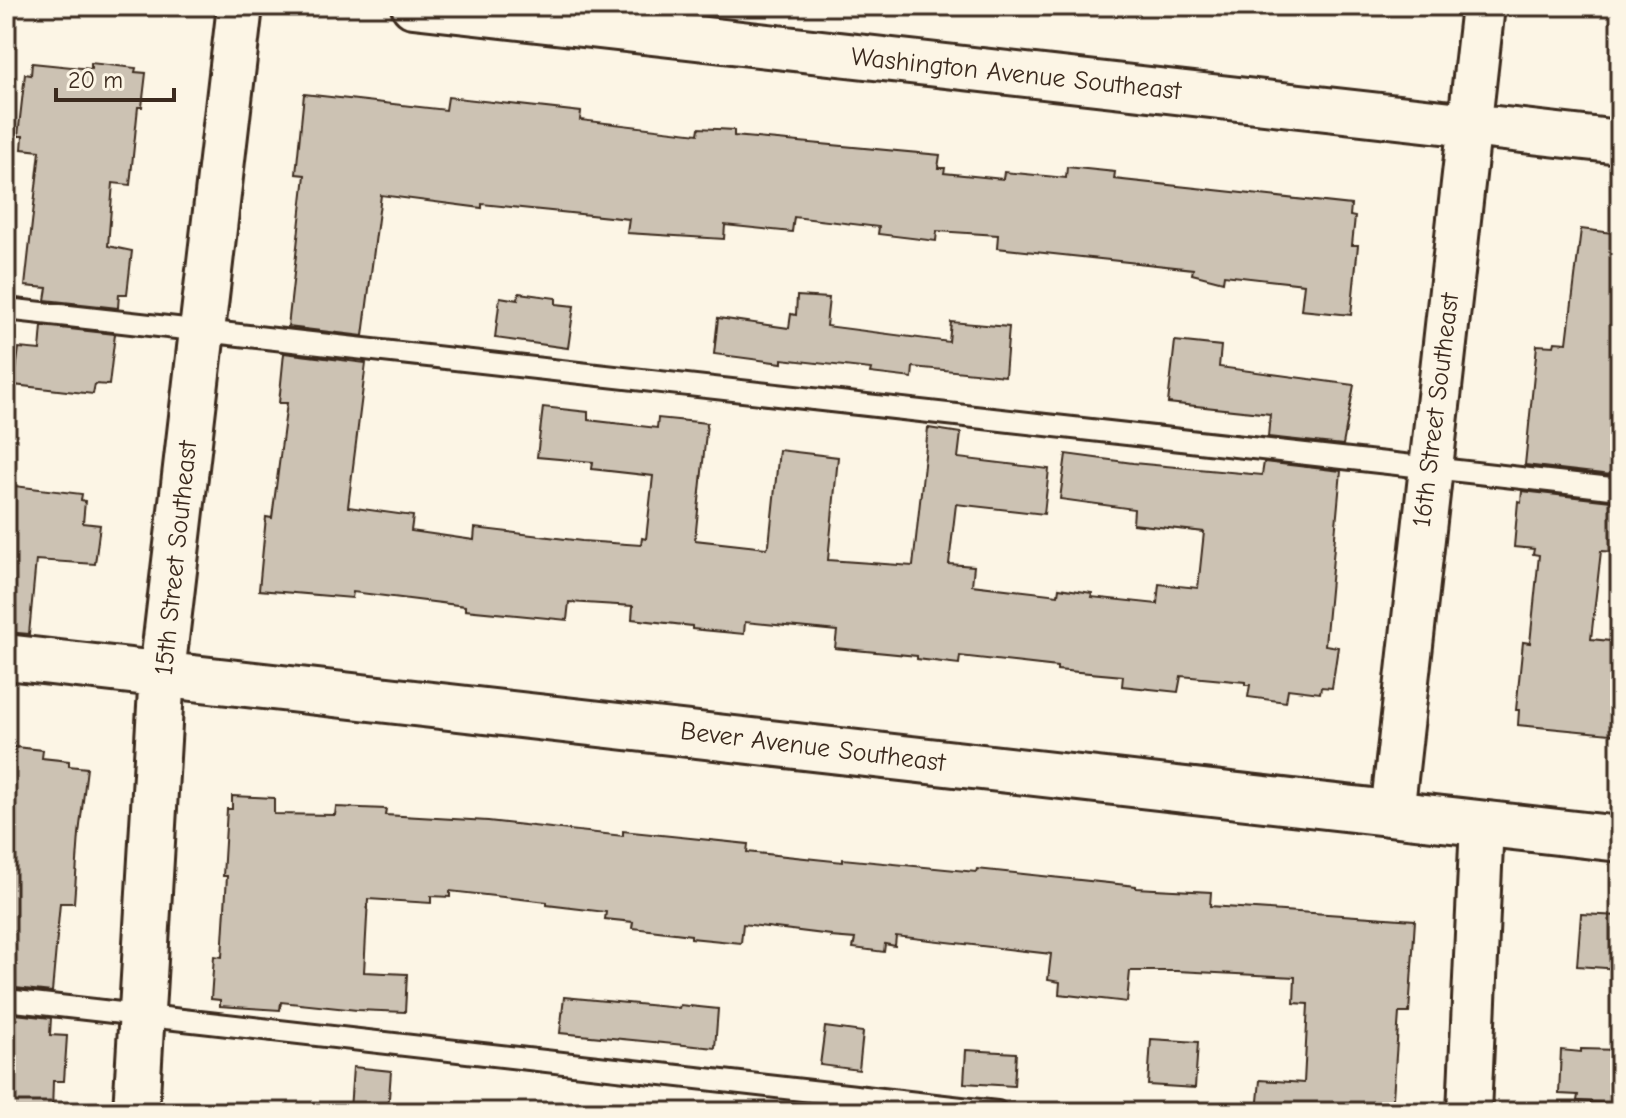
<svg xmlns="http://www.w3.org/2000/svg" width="1626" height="1118" viewBox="0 0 1626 1118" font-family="'Comic Neue',sans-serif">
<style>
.building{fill:#ccc2b3;stroke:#3b2a1e;stroke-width:2}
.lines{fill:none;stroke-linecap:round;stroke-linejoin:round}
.service-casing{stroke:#3b2a1e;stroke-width:26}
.minor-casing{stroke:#3b2a1e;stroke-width:48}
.tertiary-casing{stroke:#3b2a1e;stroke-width:50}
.service{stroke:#fcf5e5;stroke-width:20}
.minor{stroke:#fcf5e5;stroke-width:42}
.tertiary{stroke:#fcf5e5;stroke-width:44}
.labels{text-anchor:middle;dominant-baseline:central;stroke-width:6;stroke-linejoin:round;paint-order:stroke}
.street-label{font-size:26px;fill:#3b2a1e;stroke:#fcf5e5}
</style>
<rect width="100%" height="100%" fill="#fcf5e5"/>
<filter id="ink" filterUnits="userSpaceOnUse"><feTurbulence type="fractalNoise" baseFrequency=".0125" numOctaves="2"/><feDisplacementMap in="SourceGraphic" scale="16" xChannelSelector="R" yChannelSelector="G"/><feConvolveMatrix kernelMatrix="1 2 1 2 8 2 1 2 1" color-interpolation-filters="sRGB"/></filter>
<g filter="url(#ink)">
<!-- building -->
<path class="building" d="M 32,63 L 91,69 L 91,63 L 136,68 L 135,72 L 146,73 L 142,107 L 138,107 L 130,185 L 113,183 L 108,246 L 132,251 L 127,294 L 119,294 L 118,308 L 45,300 L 47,288 L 25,286 L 40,151 L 22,149 L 23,136 L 18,136 L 25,74 L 31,75 Z
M 304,94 L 446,110 L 448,97 L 581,112 L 580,120 L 698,134 L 699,128 L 734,130 L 734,136 L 940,155 L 938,168 L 945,168 L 944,173 L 1003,179 L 1004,172 L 1066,178 L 1067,167 L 1115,172 L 1114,179 L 1351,205 L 1350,216 L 1355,217 L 1352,245 L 1358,245 L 1351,315 L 1301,310 L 1304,284 L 1224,275 L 1223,282 L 1192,274 L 1193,269 L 997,248 L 998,235 L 937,231 L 936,241 L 878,234 L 879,227 L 794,217 L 792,232 L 725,225 L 724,239 L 627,233 L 629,219 L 482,204 L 482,208 L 381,195 L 363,336 L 288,327 L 305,175 L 296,174 Z
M 1581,229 L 1620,234 L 1620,476 L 1525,465 L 1537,345 L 1554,346 L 1555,342 L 1567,343 Z
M 519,293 L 556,298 L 556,304 L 574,306 L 568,348 L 495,338 L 500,297 L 518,300 Z
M 797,296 L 829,298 L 826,326 L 949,342 L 951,322 L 1009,327 L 1005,376 L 913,367 L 912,378 L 870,373 L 871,369 L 782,359 L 782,363 L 714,354 L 718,318 L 789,328 L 791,314 L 796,315 Z
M 42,326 L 115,334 L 109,385 L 95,384 L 93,394 L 14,385 L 19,348 L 40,350 Z
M 1175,341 L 1221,346 L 1219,367 L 1354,385 L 1343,445 L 1268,437 L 1270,414 L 1168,403 Z
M 284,353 L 366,363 L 348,507 L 413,516 L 411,531 L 474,540 L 475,528 L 582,541 L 641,545 L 642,538 L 646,539 L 653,476 L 592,469 L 593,462 L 537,457 L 543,407 L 588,412 L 588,420 L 657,428 L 658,418 L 707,423 L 695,540 L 766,548 L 769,545 L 779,450 L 838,457 L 828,560 L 913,566 L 928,428 L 961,433 L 958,458 L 1049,469 L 1044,514 L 956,504 L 949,564 L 974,566 L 972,585 L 1058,595 L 1059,588 L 1092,593 L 1091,597 L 1157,604 L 1159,584 L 1198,588 L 1204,532 L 1133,524 L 1134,509 L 1060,499 L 1066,454 L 1133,463 L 1262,475 L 1264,462 L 1341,471 L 1325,645 L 1338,647 L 1332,688 L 1321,687 L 1320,693 L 1288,689 L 1286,702 L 1248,697 L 1250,685 L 1245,685 L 1245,682 L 1181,676 L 1178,692 L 1122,686 L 1123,676 L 1057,670 L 1057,667 L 960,656 L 959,664 L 917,659 L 917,656 L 835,648 L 837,631 L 745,622 L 744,634 L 692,629 L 692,626 L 632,619 L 633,606 L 569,602 L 567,620 L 465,610 L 465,606 L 353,592 L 352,598 L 259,590 L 266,517 L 272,518 L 287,403 L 279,403 Z
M 6,485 L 82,494 L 81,500 L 85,501 L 83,523 L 100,525 L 95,564 L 36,560 L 29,634 L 6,632 Z
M 1522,491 L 1620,502 L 1620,552 L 1601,551 L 1591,639 L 1620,642 L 1620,735 L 1518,725 L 1519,710 L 1516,710 L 1523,642 L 1530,643 L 1539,555 L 1533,554 L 1534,549 L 1514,547 L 1518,501 L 1521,502 Z
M 6,746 L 43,750 L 42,758 L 69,761 L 69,766 L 87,768 L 79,834 L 74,903 L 60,903 L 52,992 L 6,987 Z
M 232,796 L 274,798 L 274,814 L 335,815 L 336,807 L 386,809 L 385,815 L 488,821 L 623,836 L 623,831 L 748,844 L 747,852 L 843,862 L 843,859 L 976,872 L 977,869 L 1136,886 L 1136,888 L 1211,892 L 1210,906 L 1415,920 L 1409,1013 L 1399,1013 L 1392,1112 L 1257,1112 L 1260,1080 L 1304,1083 L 1308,1004 L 1294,1003 L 1295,977 L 1177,971 L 1130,971 L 1127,1002 L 1059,994 L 1060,982 L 1048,980 L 1051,954 L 896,936 L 895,946 L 885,944 L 884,952 L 853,948 L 855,939 L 831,937 L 831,935 L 743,924 L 741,943 L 691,938 L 691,935 L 632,928 L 633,922 L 605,919 L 606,912 L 547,905 L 547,902 L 450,891 L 450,897 L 431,896 L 431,903 L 368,899 L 364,972 L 407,974 L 405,1012 L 357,1010 L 281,1002 L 280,1010 L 220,1006 L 220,1000 L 211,999 L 214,956 L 222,957 L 227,876 L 223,876 L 227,809 L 232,809 Z
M 1581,914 L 1620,916 L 1620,969 L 1577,966 Z
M 564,997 L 679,1008 L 680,1005 L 718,1009 L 715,1048 L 560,1033 Z
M 6,1013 L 51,1018 L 50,1035 L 67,1036 L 64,1081 L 53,1081 L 52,1112 L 6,1112 Z
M 825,1027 L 863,1032 L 859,1070 L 820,1065 Z
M 1151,1039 L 1198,1042 L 1195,1088 L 1148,1085 Z
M 1581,1049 L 1620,1050 L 1620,1104 L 1577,1101 L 1578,1095 L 1559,1094 L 1561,1050 L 1581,1052 Z
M 966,1050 L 1016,1053 L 1014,1086 L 964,1083 Z
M 353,1067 L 391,1071 L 388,1112 L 350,1110 Z"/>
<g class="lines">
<!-- service casing -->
<g class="service-casing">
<path id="service" d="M 6,309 L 1620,489
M 6,1000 L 997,1112"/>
</g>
<!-- minor casing -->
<g class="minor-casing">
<path id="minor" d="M 413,6 L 1620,142
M 1392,814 L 1483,6
M 1469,1112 L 1482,823"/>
</g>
<!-- tertiary casing -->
<g class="tertiary-casing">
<path id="tertiary" d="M 6,657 L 1620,839
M 136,1112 L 162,673 L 240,6"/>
</g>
<!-- service -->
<use href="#service" class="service"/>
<!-- minor -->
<use href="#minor" class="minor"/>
<!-- tertiary -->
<use href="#tertiary" class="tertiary"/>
</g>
</g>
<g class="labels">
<!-- street labels -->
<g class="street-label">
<text transform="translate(1016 74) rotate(6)">Washington Avenue Southeast</text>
<text transform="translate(1436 410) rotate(-83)">16th Street Southeast</text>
<text transform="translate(176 558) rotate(-84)">15th Street Southeast</text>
<text transform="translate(813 747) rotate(7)">Bever Avenue Southeast</text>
</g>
</g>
<!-- margin -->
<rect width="1626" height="1118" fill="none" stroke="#fcf5e5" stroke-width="32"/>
<rect x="16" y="16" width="1594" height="1086" fill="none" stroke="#3b2a1e" stroke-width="3" filter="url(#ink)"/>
<!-- scale -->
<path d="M56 88v12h118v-12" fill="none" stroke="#3b2a1e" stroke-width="4"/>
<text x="68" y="88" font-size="24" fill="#3b2a1e" stroke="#fcf5e5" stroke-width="6" paint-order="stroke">20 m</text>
</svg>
